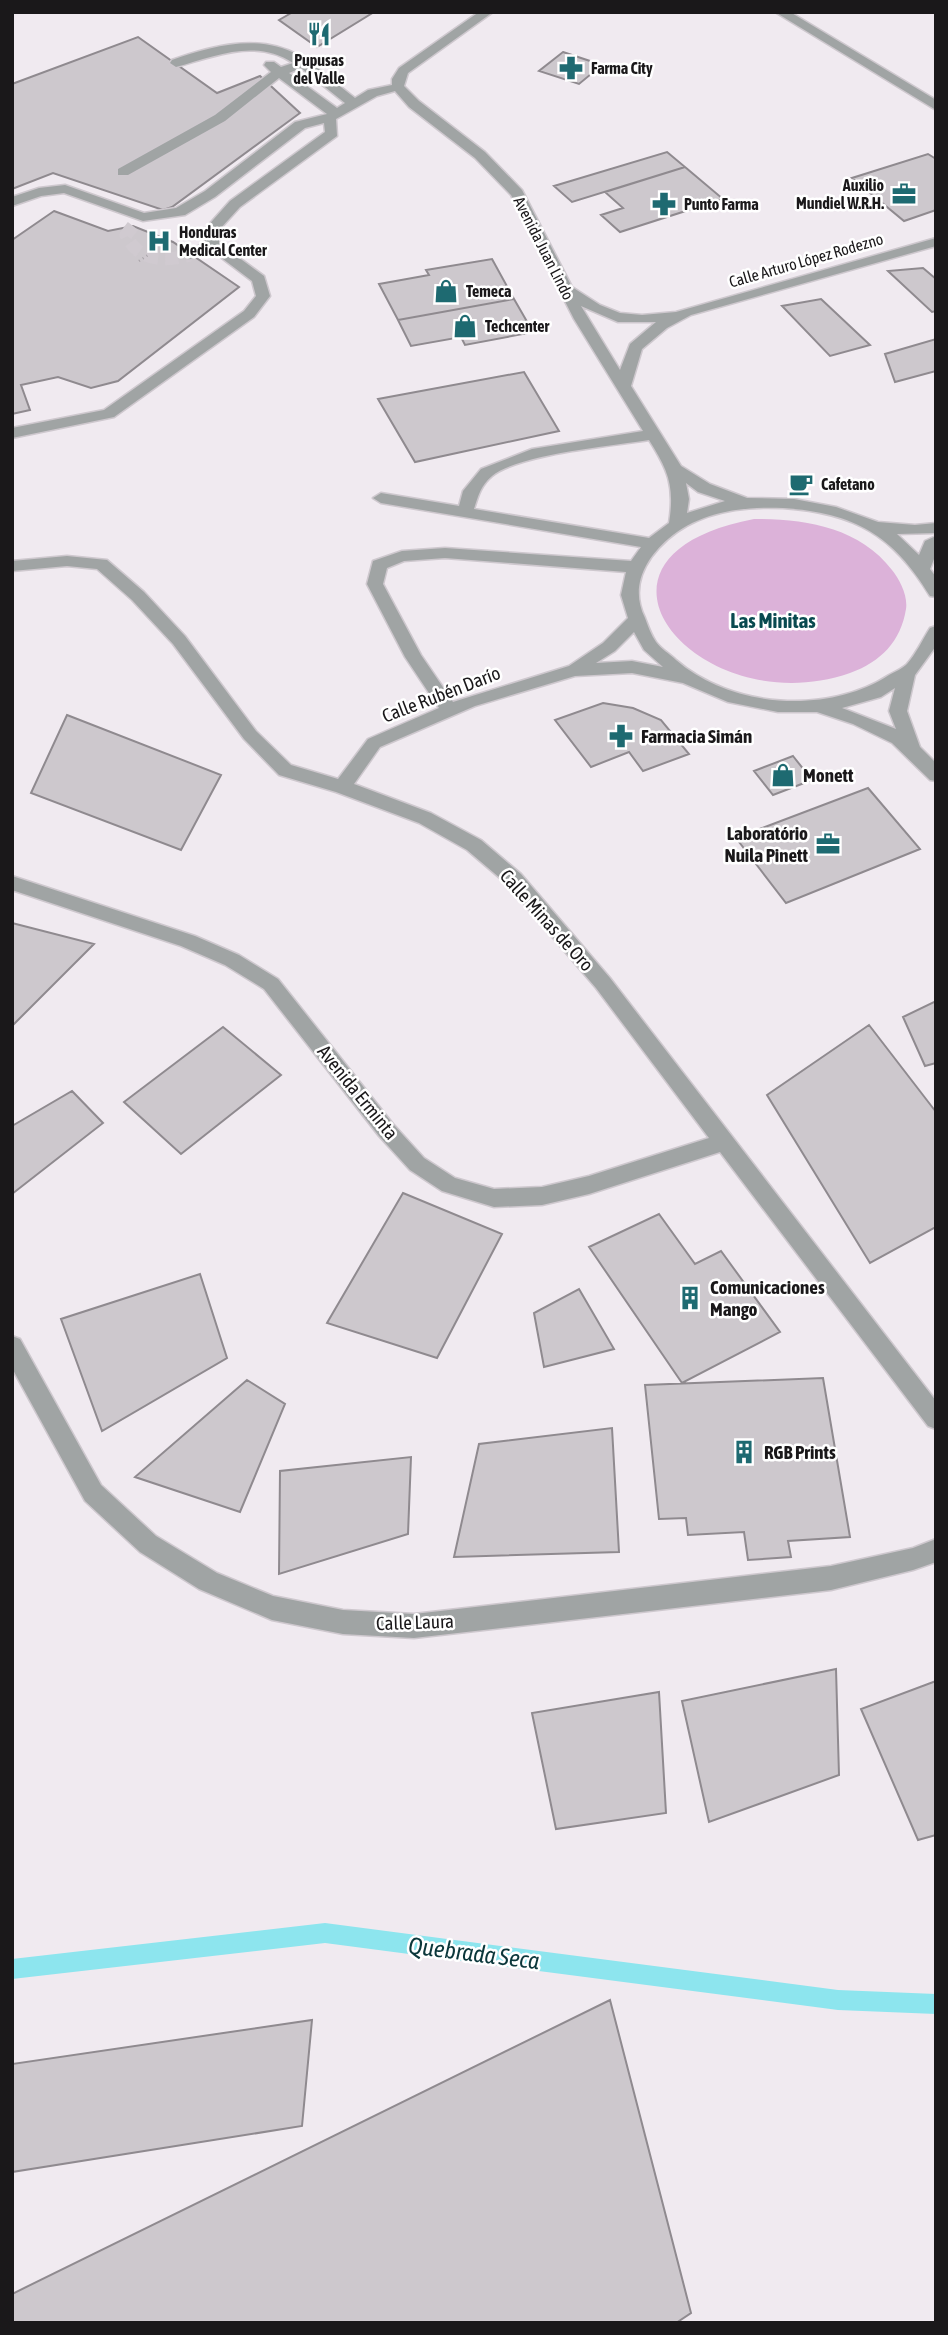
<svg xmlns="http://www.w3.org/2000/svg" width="948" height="2335" viewBox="0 0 948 2335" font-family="'Asap Condensed',sans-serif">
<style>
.green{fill:#dcb2d9}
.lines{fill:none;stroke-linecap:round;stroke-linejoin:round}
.stream{fill:#8de5ee;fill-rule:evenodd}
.building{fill:#cdc8cd;stroke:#8f8a8f;stroke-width:2}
.minor-tunnel{stroke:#d0cad0;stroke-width:13;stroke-dasharray:13 7;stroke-linecap:butt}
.minor-casing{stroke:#cec8ce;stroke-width:3}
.path{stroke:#a8a3a8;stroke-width:2.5;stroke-dasharray:1 3.5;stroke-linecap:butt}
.minor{fill:#a0a4a4;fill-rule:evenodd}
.labels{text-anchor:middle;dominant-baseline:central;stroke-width:5;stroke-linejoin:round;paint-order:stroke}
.far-poi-label{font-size:16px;font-weight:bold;fill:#1a181a;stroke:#fff;text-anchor:start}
.far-street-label{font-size:16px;fill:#1a181a;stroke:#fff}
.street-label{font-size:19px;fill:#1a181a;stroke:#fff}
.poi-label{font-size:19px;font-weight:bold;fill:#1a181a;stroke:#fff;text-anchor:start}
.neighbourhood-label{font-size:21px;font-weight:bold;fill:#0a4a50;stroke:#fff}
.near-water-label{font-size:24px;font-style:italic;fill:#0b373b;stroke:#fff}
</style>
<rect width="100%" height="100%" fill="#f0eaf0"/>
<!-- green -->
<path class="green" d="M 754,519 C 805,519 859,527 892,570 C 900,580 908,596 906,609 C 901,641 881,662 850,673 C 700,725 554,557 754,519 Z"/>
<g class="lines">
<!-- stream -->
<path class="stream" d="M 325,1923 L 838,1990 L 936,1994 L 936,2014 L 838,2010 L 325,1943 L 12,1979 L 12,1959 Z"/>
</g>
<!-- building -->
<path class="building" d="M 293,12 L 374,12 L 317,47 L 279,20 Z
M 138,37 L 217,93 L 260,76 L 300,113 L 172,207 L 163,210 L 53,173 L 12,189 L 12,84 Z
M 563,52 L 602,65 L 579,84 L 539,71 Z
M 667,152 L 685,167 L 572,202 L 554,186 Z
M 928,154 L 936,159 L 936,210 L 904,221 L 852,178 Z
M 685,167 L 723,199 L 620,232 L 601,215 L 623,208 L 605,192 Z
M 54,211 L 108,231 L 133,226 L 173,242 L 239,287 L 118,381 L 91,388 L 58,377 L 21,385 L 30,410 L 12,414 L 12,240 Z
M 492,259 L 514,299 L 398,320 L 379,284 L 429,275 L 426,270 Z
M 923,268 L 936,279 L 936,311 L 932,312 L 888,271 Z
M 514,299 L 533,332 L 465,345 L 461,337 L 411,346 L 398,320 Z
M 821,299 L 870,345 L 830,356 L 782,306 Z
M 936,339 L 936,371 L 895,382 L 885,354 Z
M 524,372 L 559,431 L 415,462 L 378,399 Z
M 603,703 L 633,708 L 661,720 L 689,754 L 643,771 L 629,752 L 591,767 L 555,720 Z
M 67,715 L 221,775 L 181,850 L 31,793 Z
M 793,756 L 812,780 L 773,795 L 754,771 Z
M 868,788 L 920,849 L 786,903 L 736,838 Z
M 12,923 L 94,944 L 12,1026 Z
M 936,1001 L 936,1063 L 925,1066 L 903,1017 Z
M 869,1025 L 936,1112 L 936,1227 L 870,1263 L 767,1095 Z
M 223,1027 L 281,1075 L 181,1154 L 124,1102 Z
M 72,1091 L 103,1123 L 12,1194 L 12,1126 Z
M 403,1193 L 502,1234 L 437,1358 L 327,1323 Z
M 659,1214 L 695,1264 L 721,1251 L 780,1332 L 682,1383 L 589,1247 Z
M 200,1274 L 227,1358 L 102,1431 L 61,1319 Z
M 579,1289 L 614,1349 L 544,1367 L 534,1313 Z
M 823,1378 L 850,1537 L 788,1541 L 791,1557 L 748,1560 L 744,1532 L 688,1535 L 686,1518 L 659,1519 L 645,1385 Z
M 247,1380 L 285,1404 L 240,1512 L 135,1477 Z
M 612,1428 L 619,1552 L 454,1557 L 479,1444 Z
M 411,1457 L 408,1534 L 279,1574 L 280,1471 Z
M 836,1669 L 839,1775 L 709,1822 L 682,1701 Z
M 936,1681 L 936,1835 L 918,1840 L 861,1709 Z
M 659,1692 L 666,1813 L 556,1829 L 532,1713 Z
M 610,2000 L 691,2313 L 676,2323 L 12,2323 L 12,2294 Z
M 312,2020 L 302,2126 L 12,2172 L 12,2064 Z"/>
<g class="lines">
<!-- minor-tunnel -->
<path class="minor-tunnel" d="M 133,226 L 126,235 C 138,261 165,262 190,255"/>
<!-- minor casing -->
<g class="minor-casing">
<path id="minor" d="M 479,12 L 493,12 L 408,73 L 404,86 L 419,101 L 485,152 L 522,190 L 572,287 L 600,305 L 620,313 L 642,315 L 676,312 L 936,238 L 936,246 L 691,315 L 667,328 L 642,349 L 631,386 L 681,466 L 710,484 L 747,498 L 794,499 L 836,507 L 878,522 L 915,525 L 936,523 L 936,533 L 897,534 L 919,555 L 925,541 L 936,536 L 936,554 L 930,569 L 936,577 L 936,597 L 930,596 C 893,535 855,513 783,508 C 743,506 699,512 668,539 C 644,560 630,588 645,618 C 648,626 651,635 656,642 C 661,649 670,654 676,660 C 731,708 828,715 889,675 C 895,672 903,668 907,664 C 916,654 923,639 930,628 L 936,626 L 936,646 L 915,675 L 907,711 L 920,747 L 936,763 L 936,781 L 930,780 L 892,743 L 853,724 L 817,712 L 778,712 L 728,702 L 683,683 L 632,673 L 575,676 L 475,706 L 380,747 L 354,784 L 431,813 L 481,840 L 521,874 L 610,978 L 936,1401 L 936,1429 L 928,1426 L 720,1152 L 589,1194 L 542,1205 L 494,1207 L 442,1191 L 410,1170 L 379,1136 L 264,989 L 225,965 L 181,946 L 12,890 L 12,876 L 195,936 L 239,955 L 278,979 L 393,1124 L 424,1158 L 455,1178 L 494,1189 L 542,1187 L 589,1176 L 709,1138 L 596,988 L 507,884 L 467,850 L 419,823 L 336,792 L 279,775 L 244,739 L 173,644 L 132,600 L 97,569 L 67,566 L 12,571 L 12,561 L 67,556 L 107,560 L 144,592 L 185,636 L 256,731 L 291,765 L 338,779 L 368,739 L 439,708 L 405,657 L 367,584 L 373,561 L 402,551 L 445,548 L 631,561 L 641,547 L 381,503 L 373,498 L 381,493 L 459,506 L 463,491 L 481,469 L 532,449 L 643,431 L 574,319 L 511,195 L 475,158 L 409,107 L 395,91 L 377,96 L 336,119 L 337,136 L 240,207 L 219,230 L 219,243 L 264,276 L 270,296 L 254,317 L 114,417 L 12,438 L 12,428 L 104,410 L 244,311 L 256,296 L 252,281 L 211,250 L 190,259 L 183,255 L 205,242 L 205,229 L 230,201 L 325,132 L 324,123 L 305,128 L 215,197 L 185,215 L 143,221 L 64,193 L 41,196 L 12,206 L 12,197 L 39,188 L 65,185 L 144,213 L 176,208 L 205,191 L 295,122 L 327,114 L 279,78 L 225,121 L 128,175 L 118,175 L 118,169 L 215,115 L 271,72 L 264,65 L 266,62 L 274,62 L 281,67 L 293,63 C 256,38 215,56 176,67 L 170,63 L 172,60 C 211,46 259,33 298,55 C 319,66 336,84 355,98 L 368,90 L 392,85 L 392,79 L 399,68 ZM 301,68 L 345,103 L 337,108 L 289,73 ZM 581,306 L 618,322 L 656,322 L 630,344 L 620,370 ZM 649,440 C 668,470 675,486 669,523 L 649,538 L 474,509 C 478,496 481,485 492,476 C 519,454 612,446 649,440 ZM 686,483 L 698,492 L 725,501 L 687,513 L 689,499 ZM 445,558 L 626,572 L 621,595 L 628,618 L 603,643 L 569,666 L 453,702 L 421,655 L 383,584 L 387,568 L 404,561 ZM 634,632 L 644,650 L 663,667 L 632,661 L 596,663 L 615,651 ZM 895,688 L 889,711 L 896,729 L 842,708 L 881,697 Z
M 775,12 L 790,12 L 936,100 L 936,110 Z
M 12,1336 L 20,1339 L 101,1485 L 156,1536 L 217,1573 L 273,1596 L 343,1610 L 414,1614 L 831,1566 L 913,1548 L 936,1539 L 936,1562 L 913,1570 L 831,1590 L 414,1638 L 343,1634 L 272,1620 L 199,1589 L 140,1552 L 85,1501 L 12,1368 Z"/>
</g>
<!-- path -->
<path class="path" d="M 139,261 L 148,255"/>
<!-- minor -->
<use href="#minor" class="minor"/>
</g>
<!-- icons -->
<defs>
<g id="restaurant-bare" transform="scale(1.89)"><path d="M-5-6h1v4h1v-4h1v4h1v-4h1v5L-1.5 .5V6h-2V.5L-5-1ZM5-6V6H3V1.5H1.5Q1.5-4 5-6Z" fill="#1e6a71" stroke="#fff" stroke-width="2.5" paint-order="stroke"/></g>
<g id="pharmacy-bare" transform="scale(1.89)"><path d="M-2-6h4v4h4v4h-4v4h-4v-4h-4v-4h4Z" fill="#1e6a71" stroke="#fff" stroke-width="2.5" paint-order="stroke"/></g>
<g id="office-bare" transform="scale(1.89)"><path d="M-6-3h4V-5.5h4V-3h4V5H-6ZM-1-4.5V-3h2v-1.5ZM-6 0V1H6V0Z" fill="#1e6a71" stroke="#fff" stroke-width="2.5" paint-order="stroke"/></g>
<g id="hospital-bare" transform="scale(1.89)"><path d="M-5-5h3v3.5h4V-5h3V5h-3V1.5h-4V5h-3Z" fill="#1e6a71" stroke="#fff" stroke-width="2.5" paint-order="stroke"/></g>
<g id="shop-bare" transform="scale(1.89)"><path d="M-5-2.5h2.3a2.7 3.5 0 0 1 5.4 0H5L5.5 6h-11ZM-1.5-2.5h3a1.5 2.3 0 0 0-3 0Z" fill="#1e6a71" stroke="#fff" stroke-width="2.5" paint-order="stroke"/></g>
<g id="cafe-bare" transform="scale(1.89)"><path d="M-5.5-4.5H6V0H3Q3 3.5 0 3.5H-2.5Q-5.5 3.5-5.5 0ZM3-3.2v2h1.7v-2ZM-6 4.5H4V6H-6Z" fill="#1e6a71" stroke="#fff" stroke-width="2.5" paint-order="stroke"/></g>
<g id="building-bare" transform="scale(1.89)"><path d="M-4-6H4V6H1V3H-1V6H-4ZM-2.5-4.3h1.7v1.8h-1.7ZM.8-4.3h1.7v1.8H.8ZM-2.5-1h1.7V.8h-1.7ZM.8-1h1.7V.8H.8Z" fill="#1e6a71" stroke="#fff" stroke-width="2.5" paint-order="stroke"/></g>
</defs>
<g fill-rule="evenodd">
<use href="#restaurant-bare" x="319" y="34"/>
<use href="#pharmacy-bare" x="571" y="68"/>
<use href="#office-bare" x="904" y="194"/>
<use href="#pharmacy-bare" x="664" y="204"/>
<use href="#hospital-bare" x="159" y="241"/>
<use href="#shop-bare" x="446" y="291"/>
<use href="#shop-bare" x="465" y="326"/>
<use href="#cafe-bare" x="801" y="484"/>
<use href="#pharmacy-bare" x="621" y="736"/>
<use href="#shop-bare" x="783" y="775"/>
<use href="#office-bare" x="828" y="844"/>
<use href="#building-bare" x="690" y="1298"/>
<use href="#building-bare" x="744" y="1452"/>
</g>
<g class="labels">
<!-- far-poi labels -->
<g class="far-poi-label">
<text x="319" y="60" text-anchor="middle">Pupusas<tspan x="319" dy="18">del Valle</tspan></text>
<text x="591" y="68">Farma City</text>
<text x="884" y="185" text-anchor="end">Auxilio<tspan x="884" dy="18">Mundiel W.R.H.</tspan></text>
<text x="684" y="204">Punto Farma</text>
<text x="179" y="232">Honduras<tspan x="179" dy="18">Medical Center</tspan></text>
<text x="466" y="291">Temeca</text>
<text x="485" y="326">Techcenter</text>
<text x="821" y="484">Cafetano</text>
</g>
<!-- far-street labels -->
<g class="far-street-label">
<text transform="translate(544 248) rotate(63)">Avenida Juan Lindo</text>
<text transform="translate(806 260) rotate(-16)">Calle Arturo López Rodezno</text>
</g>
<!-- street labels -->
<g class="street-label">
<text transform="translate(441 694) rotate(-21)">Calle Rubén Darío</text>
<text transform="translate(547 920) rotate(48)">Calle Minas de Oro</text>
<text transform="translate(358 1092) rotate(51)">Avenida Erminta</text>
<text transform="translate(415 1622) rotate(-2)">Calle Laura</text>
</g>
<!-- poi labels -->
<g class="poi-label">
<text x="641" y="736">Farmacia Simán</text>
<text x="803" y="775">Monett</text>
<text x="808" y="833" text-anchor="end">Laboratório<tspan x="808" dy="22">Nuila Pinett</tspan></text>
<text x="710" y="1287">Comunicaciones<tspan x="710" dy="22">Mango</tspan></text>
<text x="764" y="1452">RGB Prints</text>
</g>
<!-- neighbourhood labels -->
<g class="neighbourhood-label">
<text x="773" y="620">Las Minitas</text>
</g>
<!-- near-water labels -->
<g class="near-water-label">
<text transform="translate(474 1953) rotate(7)">Quebrada Seca</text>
</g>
</g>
<!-- border -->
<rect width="948" height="2335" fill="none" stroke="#1a181a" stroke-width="28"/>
</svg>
